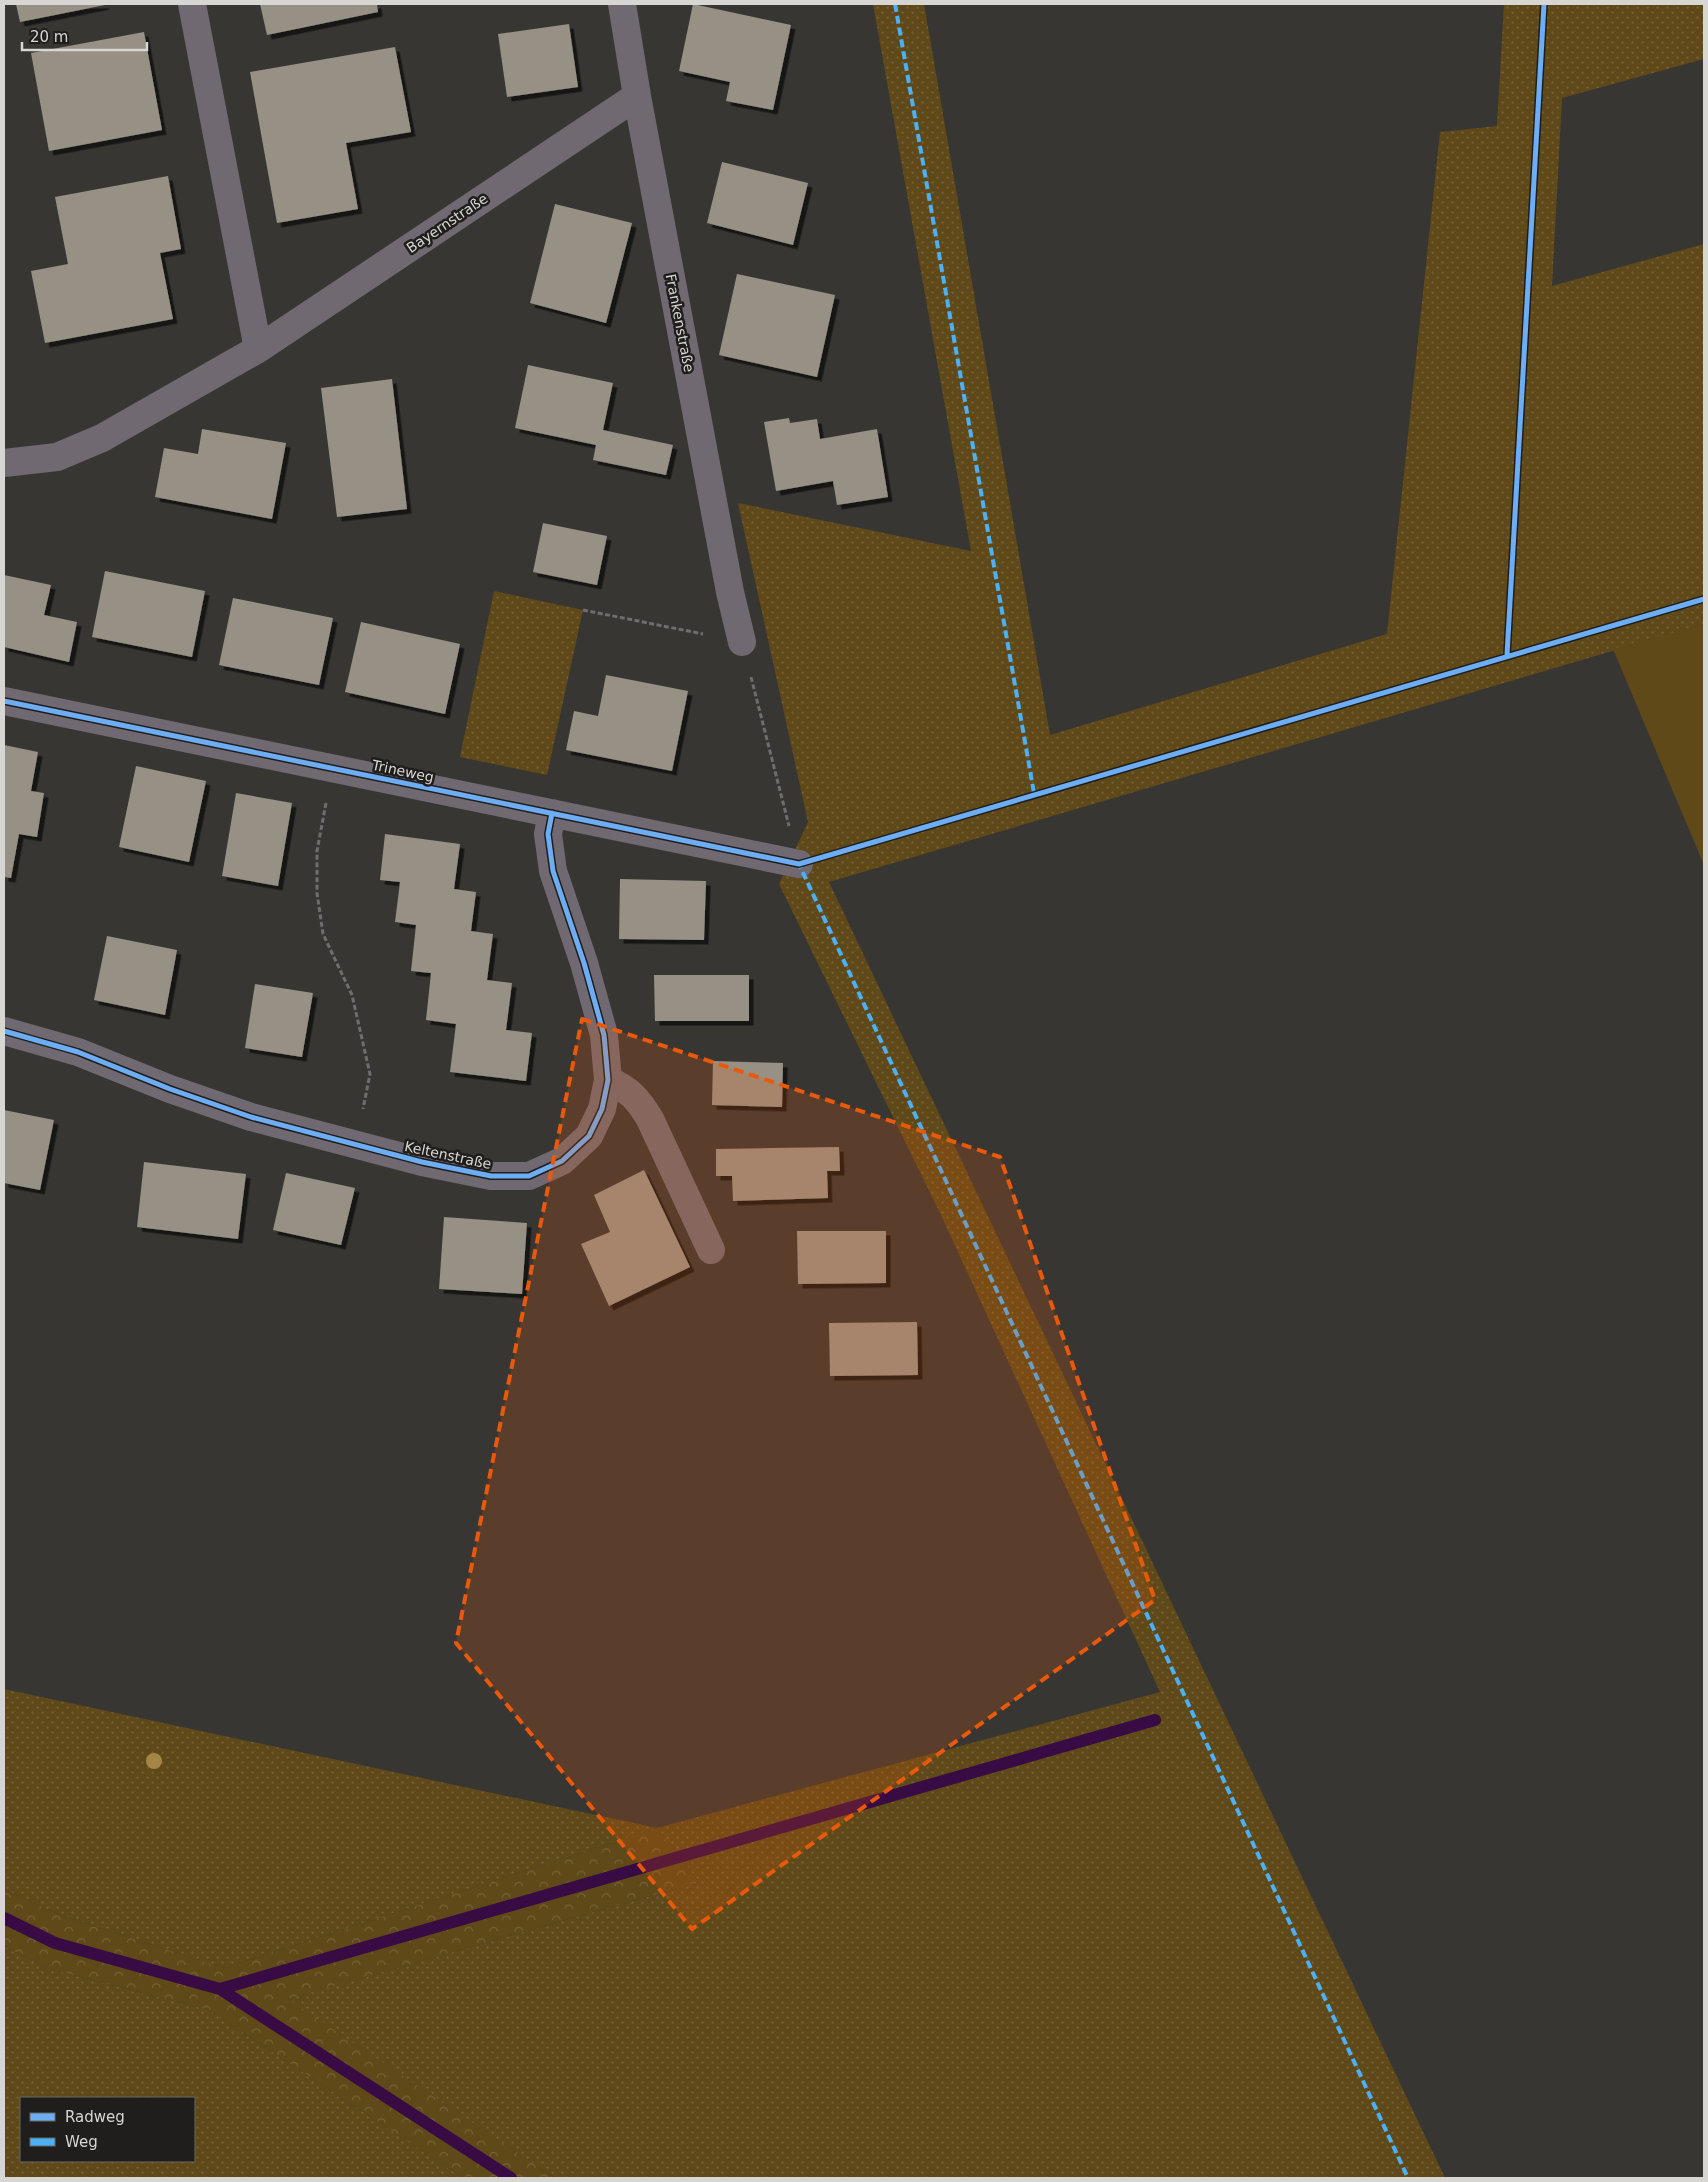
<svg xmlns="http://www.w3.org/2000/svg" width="1708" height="2182" viewBox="0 0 1708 2182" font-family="'DejaVu Sans',sans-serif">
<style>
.grass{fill:url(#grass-dots);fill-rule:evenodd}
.forest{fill:url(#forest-crowns)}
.garden{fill:#5f4918}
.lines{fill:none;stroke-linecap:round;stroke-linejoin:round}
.stream{stroke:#380b44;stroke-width:12}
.building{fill:#969085;filter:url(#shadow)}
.path{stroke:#706c70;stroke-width:3;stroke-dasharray:5 2.5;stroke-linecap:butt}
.minor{stroke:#706972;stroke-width:28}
.quiet{stroke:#4cb0f7;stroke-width:4;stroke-dasharray:8 4;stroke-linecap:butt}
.cycleway-casing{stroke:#201e1c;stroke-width:8}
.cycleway{stroke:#6dadf4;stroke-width:5}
.tree{fill:#a58546}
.marked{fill:#e8590c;fill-opacity:0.2;stroke:#e8590c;stroke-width:4;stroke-dasharray:10 6;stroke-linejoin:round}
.labels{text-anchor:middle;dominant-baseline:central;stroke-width:5;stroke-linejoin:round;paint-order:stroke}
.street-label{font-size:14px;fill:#d7d6d3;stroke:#201e1c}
</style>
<defs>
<pattern id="grass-dots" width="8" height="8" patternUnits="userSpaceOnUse" patternTransform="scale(1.25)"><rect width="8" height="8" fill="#5f4918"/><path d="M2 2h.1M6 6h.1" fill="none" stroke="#756239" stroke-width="1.8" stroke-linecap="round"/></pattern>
<pattern id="forest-crowns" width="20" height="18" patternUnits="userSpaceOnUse" patternTransform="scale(1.25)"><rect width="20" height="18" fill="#5f4918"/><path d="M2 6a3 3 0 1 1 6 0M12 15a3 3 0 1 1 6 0" fill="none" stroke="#756239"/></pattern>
<filter id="shadow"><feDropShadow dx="4.5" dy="4.5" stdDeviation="0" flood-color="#0009"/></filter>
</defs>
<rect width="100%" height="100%" fill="#383633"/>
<!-- grass -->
<path class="grass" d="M 873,4 L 924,4 L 1050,735 L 1387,634 L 1440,132 L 1497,126 L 1504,4 L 1704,4 L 1704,59 L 1562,98 L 1552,286 L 1704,244 L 1704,624 L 829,882 L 1445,2178 L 555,2178 L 287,1999 L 699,1882 L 657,1828 L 224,1968 L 60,1915 L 4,1889 L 4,1689 L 657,1828 L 1160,1692 L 941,1215 L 779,884 L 808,822 L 738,503 L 971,551 Z
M 494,591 L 583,610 L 547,775 L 460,757 Z
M 4,1946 L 46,1968 L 209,2010 L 463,2178 L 4,2178 ZM 21,2098 L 194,2098 L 194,2161 L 21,2161 Z"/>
<!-- forest -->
<path class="forest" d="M 657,1828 L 699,1882 L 288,1999 L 555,2178 L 463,2178 L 209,2010 L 46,1968 L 4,1946 L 4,1889 L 60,1915 L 224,1968 Z"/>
<!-- garden -->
<path class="garden" d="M 1704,624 L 1704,865 L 1613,649 Z"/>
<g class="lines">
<!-- stream -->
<path class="stream" d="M 4,1918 L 55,1943 L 220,1989 L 511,2178
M 220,1989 L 1155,1720"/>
</g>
<!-- building -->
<path class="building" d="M 16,4 L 105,4 L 105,5 L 20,22 Z
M 260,4 L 377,4 L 378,12 L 267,35 Z
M 693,4 L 791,25 L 773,110 L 726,101 L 730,82 L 679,71 Z
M 569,24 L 578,87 L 507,97 L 498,34 Z
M 144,32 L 162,130 L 49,151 L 31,53 Z
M 395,47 L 411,132 L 346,143 L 358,209 L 277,223 L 250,72 Z
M 722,162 L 808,183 L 793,245 L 707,223 Z
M 168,176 L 181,249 L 160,253 L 173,319 L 45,343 L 31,271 L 68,264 L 55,197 Z
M 555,204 L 632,223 L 606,323 L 530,303 Z
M 737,274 L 835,295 L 817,377 L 719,355 Z
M 528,365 L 613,383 L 603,430 L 673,445 L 666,475 L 593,460 L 596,445 L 515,428 Z
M 392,379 L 407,509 L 337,517 L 321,388 Z
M 789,418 L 790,423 L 817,419 L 820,439 L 877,429 L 888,497 L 837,505 L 833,481 L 776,491 L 764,422 Z
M 202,429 L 286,443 L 272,519 L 155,497 L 164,448 L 198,454 Z
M 543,523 L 607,536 L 597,585 L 533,572 Z
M 105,571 L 205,591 L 192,657 L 92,637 Z
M 4,575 L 51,585 L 44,615 L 77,622 L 69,662 L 4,647 Z
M 233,598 L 333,618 L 319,685 L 219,665 Z
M 361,622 L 460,644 L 445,714 L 345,692 Z
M 606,675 L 688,691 L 672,771 L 566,750 L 574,711 L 598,716 Z
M 4,745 L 38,752 L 31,791 L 44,793 L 37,837 L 19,834 L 11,878 L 4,877 Z
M 136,766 L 206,781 L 189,862 L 119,847 Z
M 236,793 L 292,803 L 278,886 L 222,876 Z
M 385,834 L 460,844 L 454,889 L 476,892 L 471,931 L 493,934 L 487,980 L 512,983 L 506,1030 L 532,1033 L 526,1081 L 450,1072 L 456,1024 L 426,1020 L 431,973 L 411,971 L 416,925 L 395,922 L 400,882 L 380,880 Z
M 620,879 L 706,881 L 704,940 L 619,939 Z
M 107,936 L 177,950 L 165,1015 L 94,1000 Z
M 654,975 L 749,975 L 749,1021 L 655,1021 Z
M 255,984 L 313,993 L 302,1057 L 245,1048 Z
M 713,1061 L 783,1063 L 782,1107 L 712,1105 Z
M 4,1110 L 54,1120 L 40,1190 L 4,1183 Z
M 839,1147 L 840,1171 L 827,1171 L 828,1198 L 733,1201 L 732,1176 L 716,1176 L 716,1149 Z
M 144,1162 L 246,1174 L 238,1239 L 137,1227 Z
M 644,1170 L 690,1267 L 609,1306 L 581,1244 L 610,1232 L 594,1195 Z
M 286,1173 L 355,1188 L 341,1245 L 273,1230 Z
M 444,1217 L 527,1223 L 522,1294 L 439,1289 Z
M 797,1231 L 886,1231 L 886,1283 L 798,1284 Z
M 917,1322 L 918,1375 L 830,1376 L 829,1323 Z"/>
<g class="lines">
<!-- path -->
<path class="path" d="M 583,610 L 703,634
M 751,677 L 789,826
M 326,803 L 317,851 L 317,893 L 323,934 L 352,995 L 370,1074 L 363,1109"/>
<!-- minor -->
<path class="minor" d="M 192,4 L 258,349
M 622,4 L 637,96 L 730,592 L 742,642
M 4,463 L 57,457 L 102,438 L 258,349 L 637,96
M 4,701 L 799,864
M 4,1031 L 78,1052 L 170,1089 L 251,1117 L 422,1162 L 491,1176 L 529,1176 L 562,1161 L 589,1136 L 602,1109 L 608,1080 L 604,1035 L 584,963 L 553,871 L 548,834 L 552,813
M 608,1080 C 630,1090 638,1099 650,1119 L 711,1250"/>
<!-- quiet -->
<path class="quiet" d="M 895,4 L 1034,793
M 802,863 L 799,864 L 1408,2178"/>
<!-- cycleway casing -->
<g class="cycleway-casing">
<path id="cycleway" d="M 1507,655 L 1544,4
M 4,701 L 799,864 L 1704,599
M 4,1031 L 78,1052 L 170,1089 L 251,1117 L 422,1162 L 491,1176 L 529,1176 L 562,1161 L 589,1136 L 602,1109 L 608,1080 L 604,1035 L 584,963 L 553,871 L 548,834 L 552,813"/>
</g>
<!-- cycleway -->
<use href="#cycleway" class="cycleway"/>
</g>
<!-- trees -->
<circle class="tree" cx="154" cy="1761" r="8"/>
<!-- marked area -->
<path class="marked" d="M 582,1019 L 1000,1157 L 1155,1600 L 692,1929 L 456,1643 Z"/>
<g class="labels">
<!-- street labels -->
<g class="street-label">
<text transform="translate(447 223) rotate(-34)">Bayernstraße</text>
<text transform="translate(680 323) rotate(79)">Frankenstraße</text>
<text transform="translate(403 771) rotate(12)">Trineweg</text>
<text transform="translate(448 1155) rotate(12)">Keltenstraße</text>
</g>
</g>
<!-- border -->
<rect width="1708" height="2182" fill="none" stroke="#d7d6d3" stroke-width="10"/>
<!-- legend -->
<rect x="20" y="2097" width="175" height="65" fill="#201e1c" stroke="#696865"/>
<rect x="30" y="2113" width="25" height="8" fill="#6dadf4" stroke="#696865"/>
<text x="65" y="2122" font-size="15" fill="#d7d6d3">Radweg</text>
<rect x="30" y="2138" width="25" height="8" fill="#4cb0f7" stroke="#696865"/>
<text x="65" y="2147" font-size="15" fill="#d7d6d3">Weg</text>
<!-- scale -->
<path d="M22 42v8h125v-8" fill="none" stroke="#d7d6d3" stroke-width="2.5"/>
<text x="30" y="42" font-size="15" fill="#d7d6d3" stroke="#201e1c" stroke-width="4" paint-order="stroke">20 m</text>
</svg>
